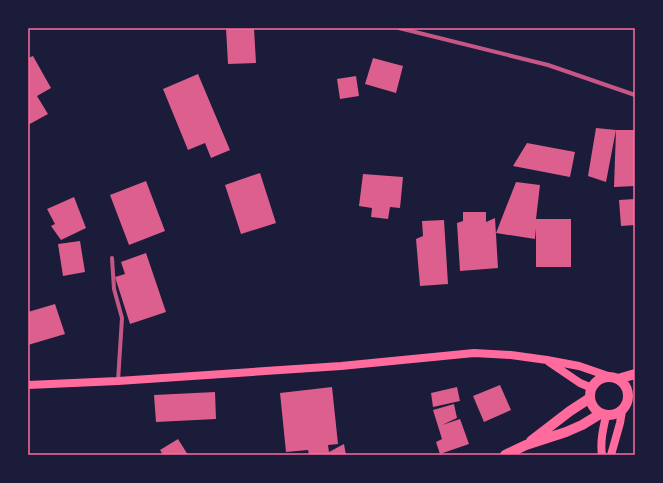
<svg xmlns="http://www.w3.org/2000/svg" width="663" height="483" viewBox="0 0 663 483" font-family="'IBM Plex Serif',serif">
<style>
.building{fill:#dd5f8e}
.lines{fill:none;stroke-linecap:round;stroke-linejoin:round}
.minor{stroke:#c65784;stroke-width:4}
.secondary{stroke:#ff6b9d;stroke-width:8}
.primary{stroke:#ff6b9d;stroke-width:10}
.neatline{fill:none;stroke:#ff6b9d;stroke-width:1.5}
</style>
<rect width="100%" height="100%" fill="#1b1b3a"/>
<!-- building -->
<path class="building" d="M 226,28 L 254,28 L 256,63 L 228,64 Z
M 33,56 L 51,88 L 37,96 L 48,114 L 28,125 L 28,58 Z
M 373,58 L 403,66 L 396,93 L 365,84 Z
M 198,74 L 230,150 L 211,158 L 205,143 L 188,150 L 163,89 Z
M 356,76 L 359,96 L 340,99 L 337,79 Z
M 596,128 L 616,130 L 606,182 L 588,176 Z
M 616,130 L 635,130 L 635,186 L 614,187 Z
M 527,143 L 575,152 L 570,177 L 513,166 Z
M 260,173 L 276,223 L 241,234 L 225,185 Z
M 363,174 L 403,177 L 400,208 L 390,207 L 388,219 L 371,217 L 372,208 L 359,206 Z
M 146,181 L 165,231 L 129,245 L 110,195 Z
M 516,182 L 540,185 L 536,219 L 571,219 L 571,267 L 536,267 L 536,228 L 535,239 L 496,233 Z
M 74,197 L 86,228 L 61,240 L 51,226 L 55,224 L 47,209 Z
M 635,199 L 635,225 L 621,226 L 619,200 Z
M 463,212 L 486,212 L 486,222 L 495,218 L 498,268 L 460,271 L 457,223 L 463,221 Z
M 444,220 L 448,284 L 420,286 L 416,239 L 423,236 L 422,221 Z
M 80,241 L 85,272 L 63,276 L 58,244 Z
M 146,253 L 166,312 L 130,324 L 115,277 L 125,274 L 121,262 Z
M 55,304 L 65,334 L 28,345 L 28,312 Z
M 500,385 L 511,410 L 484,422 L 473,396 Z
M 332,387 L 338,444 L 328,445 L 329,452 L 344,444 L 346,455 L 309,455 L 308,450 L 286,452 L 280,393 Z
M 457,387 L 460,401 L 433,407 L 431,393 Z
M 215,392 L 216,419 L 156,422 L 154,395 Z
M 454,404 L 457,418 L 442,425 L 460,419 L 469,444 L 440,454 L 436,442 L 442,439 L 433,410 Z
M 178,439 L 188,455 L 163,455 L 160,450 Z"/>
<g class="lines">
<!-- minor -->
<path class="minor" d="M 399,28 L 548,65 L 635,95
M 112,258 L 114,289 L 122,318 L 118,381"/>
<!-- secondary -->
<path class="secondary" d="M 549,362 L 580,383 L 592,388
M 28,385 L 118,381 L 341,366 L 474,353 L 511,355 L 547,360 L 579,366 L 611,377
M 602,455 C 600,442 603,429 606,416
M 611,455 L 620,423 L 622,411"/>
<!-- primary -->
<path class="primary" d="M590 396a19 19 0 1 1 38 0a19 19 0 1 1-38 0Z
M 618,379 L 635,374
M 531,441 L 570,411 L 590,398
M 505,455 L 526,445 L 566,432 L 582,425 L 600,414"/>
</g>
<!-- border -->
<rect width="663" height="483" fill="none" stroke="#1b1b3a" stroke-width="58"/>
<rect x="29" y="29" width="605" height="425" class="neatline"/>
</svg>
